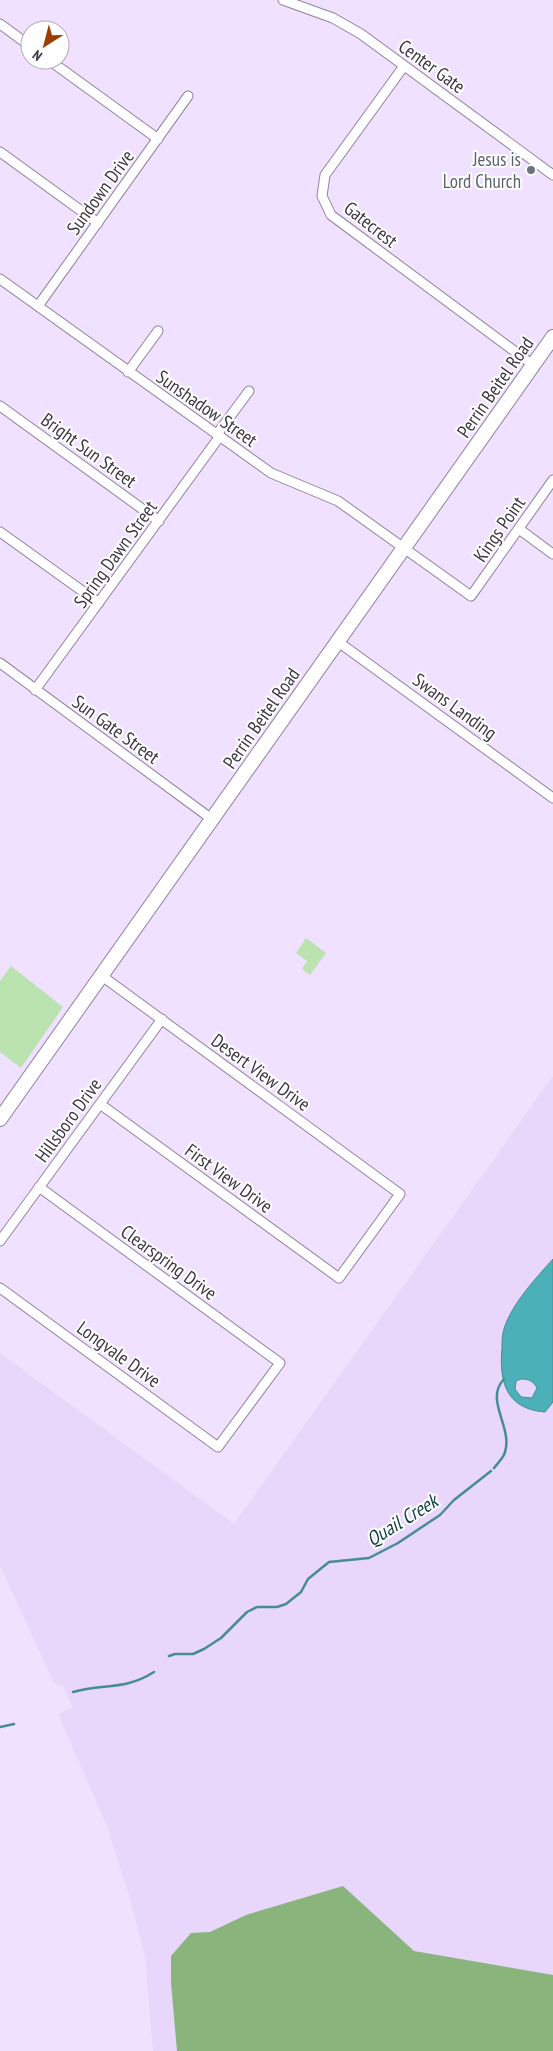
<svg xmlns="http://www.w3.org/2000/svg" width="553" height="2051" viewBox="0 0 553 2051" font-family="'PT Sans Narrow',sans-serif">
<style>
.built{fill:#e8d6fb}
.green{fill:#bae3af}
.forest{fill:#89b57c}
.water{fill:#4bb0b7;stroke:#478c94;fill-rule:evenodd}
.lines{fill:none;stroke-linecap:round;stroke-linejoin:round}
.stream{stroke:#478c94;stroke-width:2.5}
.minor-casing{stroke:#90839e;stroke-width:11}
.primary-casing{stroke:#90839e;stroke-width:16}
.minor{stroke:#fff;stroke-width:9}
.primary{stroke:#fff;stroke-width:14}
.worship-dot{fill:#6b7280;stroke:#fff;stroke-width:2}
.labels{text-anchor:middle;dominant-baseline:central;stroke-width:4;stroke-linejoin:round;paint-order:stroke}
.street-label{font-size:19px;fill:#3e3844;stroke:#fff}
.worship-label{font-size:19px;fill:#5b616d;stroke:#fff;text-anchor:end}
.water-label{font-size:20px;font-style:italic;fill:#0f3f42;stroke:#fff}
</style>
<rect width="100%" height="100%" fill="#efe1ff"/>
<!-- built -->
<path class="built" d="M 553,1076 L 553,2051 L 153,2051 L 145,1957 L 131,1902 L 107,1826 L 58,1714 L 73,1707 L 63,1686 L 54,1683 L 0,1566 L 0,1353 L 234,1524 Z"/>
<!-- green -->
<path class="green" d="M 306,938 L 326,953 L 310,975 L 302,969 L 307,961 L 296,953 Z
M 11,966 L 63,1007 L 21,1068 L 0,1052 L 0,981 Z"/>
<!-- forest -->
<path class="forest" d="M 343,1886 L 414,1951 L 553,1975 L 553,2051 L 177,2051 L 171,1983 L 171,1956 L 191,1933 L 210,1932 L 246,1915 Z"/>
<!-- water -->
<path class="water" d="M 553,1259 L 553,1402 L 545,1412 C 506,1409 499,1382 502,1348 C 502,1342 502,1335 504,1329 C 511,1305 536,1278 553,1259 ZM 521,1379 C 529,1379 533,1381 537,1388 L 532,1398 L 521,1397 L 515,1389 L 516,1381 Z"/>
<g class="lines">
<!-- stream -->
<path class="stream" d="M 494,1468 C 498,1463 504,1457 505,1452 C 513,1427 484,1400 504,1379
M 169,1656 L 175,1654 L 193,1654 L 204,1649 L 221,1638 L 247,1612 L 257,1607 L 277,1607 L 286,1604 L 301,1592 L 308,1579 L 329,1562 L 369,1558 L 398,1543 L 440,1515 L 454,1500 L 491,1471
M 73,1692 C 103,1683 124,1691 154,1672
M 0,1727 L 14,1724"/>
<!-- minor casing -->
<g class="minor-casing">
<path id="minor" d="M 283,0 L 333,18 L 361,34 L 553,175
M 0,24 L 30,46
M 49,60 L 158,139
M 404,66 L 325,175 L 322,196 L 331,215 L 533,365
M 0,152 L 98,223
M 0,279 L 271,473 L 338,501 L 471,596 L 553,480
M 38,306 L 188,96
M 128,372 L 158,331
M 0,406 L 159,521
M 217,434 L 249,391
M 519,529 L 553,554
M 0,532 L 99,603
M 337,641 L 553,798
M 0,663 L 213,820
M 35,690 L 220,436
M 100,1104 L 339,1278 L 400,1194 L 102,976
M 0,1241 L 162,1019
M 0,1288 L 218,1447 L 280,1363 L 39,1187"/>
</g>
<!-- primary casing -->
<g class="primary-casing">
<path id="primary" d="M 0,1119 L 553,337"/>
</g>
<!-- minor -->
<use href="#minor" class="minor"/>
<!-- primary -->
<use href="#primary" class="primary"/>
</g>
<!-- markers -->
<circle class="worship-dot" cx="531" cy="170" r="5"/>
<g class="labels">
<!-- street labels -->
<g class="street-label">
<text transform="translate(432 66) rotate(36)">Center Gate</text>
<text transform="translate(100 192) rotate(-54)">Sundown Drive</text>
<text transform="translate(371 224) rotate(38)">Gatecrest</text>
<text transform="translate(495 387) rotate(-55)">Perrin Beitel Road</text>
<text transform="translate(207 408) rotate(35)">Sunshadow Street</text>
<text transform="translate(89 450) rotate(36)">Bright Sun Street</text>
<text transform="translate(499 529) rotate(-55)">Kings Point</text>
<text transform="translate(115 554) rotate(-54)">Spring Dawn Street</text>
<text transform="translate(455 706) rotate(36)">Swans Landing</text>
<text transform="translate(261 718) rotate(-55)">Perrin Beitel Road</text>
<text transform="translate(116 729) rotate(36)">Sun Gate Street</text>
<text transform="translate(261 1072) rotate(36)">Desert View Drive</text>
<text transform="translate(68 1120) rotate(-54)">Hillsboro Drive</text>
<text transform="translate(229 1178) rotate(36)">First View Drive</text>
<text transform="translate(169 1262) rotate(36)">Clearspring Drive</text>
<text transform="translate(119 1354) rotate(36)">Longvale Drive</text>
</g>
<!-- worship labels -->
<g class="worship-label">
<text x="521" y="159">Jesus is<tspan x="521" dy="22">Lord Church</tspan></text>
</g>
<!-- water labels -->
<g class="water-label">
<text transform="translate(402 1520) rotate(-32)">Quail Creek</text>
</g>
</g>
<!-- north arrow -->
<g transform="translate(45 45) rotate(216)"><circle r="24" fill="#ffffff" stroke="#b2afb4"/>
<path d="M0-4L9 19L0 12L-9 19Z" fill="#9f3c00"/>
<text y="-8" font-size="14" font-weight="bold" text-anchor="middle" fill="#3e3844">N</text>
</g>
</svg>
